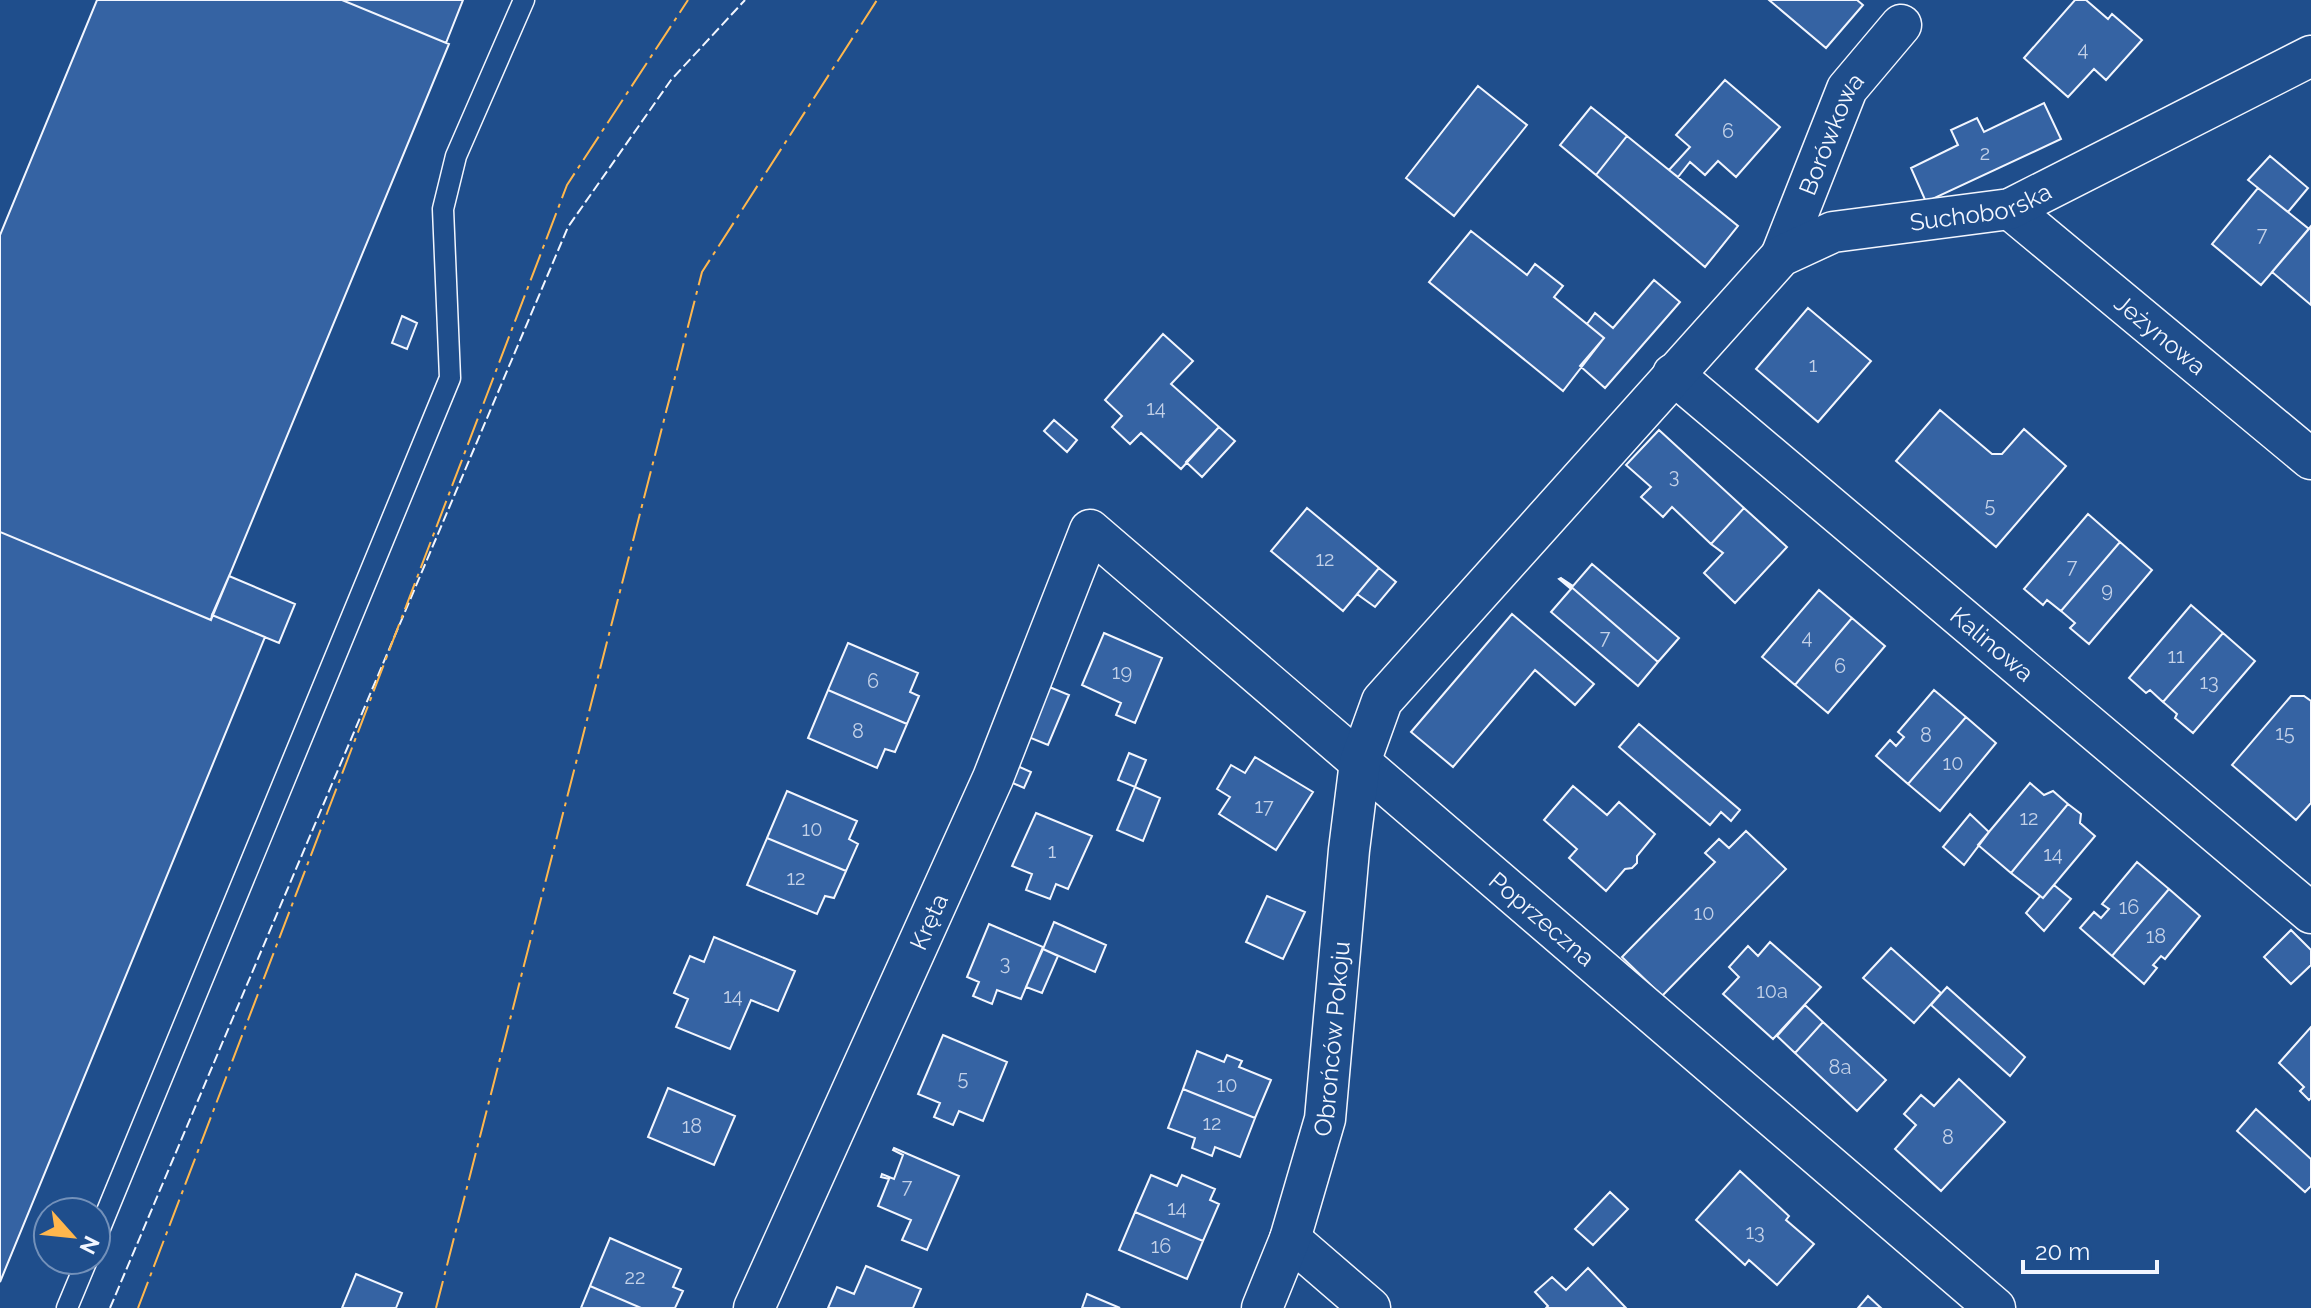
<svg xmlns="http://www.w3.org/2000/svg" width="2311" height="1308" viewBox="0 0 2311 1308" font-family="Raleway,sans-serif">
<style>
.building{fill:#3563a3;stroke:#f2f6ff;stroke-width:2}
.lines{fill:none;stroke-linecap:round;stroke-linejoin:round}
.lane-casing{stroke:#f2f6ff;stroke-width:23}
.street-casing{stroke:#f2f6ff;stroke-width:43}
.lane{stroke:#1f4e8c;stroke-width:20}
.street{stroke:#1f4e8c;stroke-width:40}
.fence{stroke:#f2f6ff;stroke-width:2;stroke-dasharray:10 4;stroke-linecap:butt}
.power{stroke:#ffb74d;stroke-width:2;stroke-dasharray:28 6 4 6;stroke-linecap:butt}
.labels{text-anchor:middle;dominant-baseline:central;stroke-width:6;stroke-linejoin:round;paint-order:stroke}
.number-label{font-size:20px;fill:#c3d1e8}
.street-label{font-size:24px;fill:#f2f6ff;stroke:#1f4e8c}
</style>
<rect width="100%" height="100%" fill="#1f4e8c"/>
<!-- building -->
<path class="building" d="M 97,0 L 342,0 L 449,44 L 211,620 L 0,532 L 0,235 Z
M 342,0 L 463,0 L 446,43 Z
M 1769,0 L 1857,0 L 1863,5 L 1826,48 Z
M 2075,0 L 2086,0 L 2108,19 L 2112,14 L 2142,40 L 2106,80 L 2094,69 L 2068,97 L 2024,58 Z
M 1725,80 L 1780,127 L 1736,177 L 1718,161 L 1705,175 L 1690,162 L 1678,177 L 1669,170 L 1690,147 L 1676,135 Z
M 1478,86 L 1527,125 L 1454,216 L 1406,178 Z
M 2044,103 L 2061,139 L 1926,202 L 1911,168 L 1958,145 L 1951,130 L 1977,118 L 1984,132 Z
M 1591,107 L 1627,136 L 1596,175 L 1560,145 Z
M 1627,136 L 1738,226 L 1705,267 L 1596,175 Z
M 2270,156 L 2308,188 L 2288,212 L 2248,180 Z
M 2258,188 L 2309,229 L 2261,285 L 2212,244 Z
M 2311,226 L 2311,305 L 2272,272 Z
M 1471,231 L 1527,275 L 1535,264 L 1563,286 L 1554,297 L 1604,338 L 1563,391 L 1429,282 Z
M 1654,280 L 1680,302 L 1605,388 L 1580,366 L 1604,338 L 1587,324 L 1595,313 L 1613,328 Z
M 1808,308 L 1871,361 L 1818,422 L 1756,369 Z
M 402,316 L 417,323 L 407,349 L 392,343 Z
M 1163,334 L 1193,361 L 1171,384 L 1219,427 L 1181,469 L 1141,433 L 1130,444 L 1112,427 L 1122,416 L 1105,400 Z
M 1940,410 L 1992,454 L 2002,454 L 2024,429 L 2066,466 L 1996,547 L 1896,461 Z
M 1054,420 L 1077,440 L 1067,452 L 1044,431 Z
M 1219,427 L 1235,441 L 1202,477 L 1186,462 Z
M 1659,430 L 1744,508 L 1711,544 L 1672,507 L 1663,517 L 1641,497 L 1651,487 L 1626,465 Z
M 1307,508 L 1379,568 L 1343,611 L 1271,551 Z
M 1744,508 L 1787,547 L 1735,603 L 1704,573 L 1723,553 L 1711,544 Z
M 2088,514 L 2120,542 L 2061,611 L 2047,600 L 2043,605 L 2024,589 Z
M 0,532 L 211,620 L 212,615 L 265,637 L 0,1282 Z
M 2120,542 L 2152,570 L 2089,644 L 2070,628 L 2075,623 L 2061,611 Z
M 1592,564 L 1679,638 L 1658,662 L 1561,578 L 1573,586 Z
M 1379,568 L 1396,582 L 1375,607 L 1357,594 Z
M 229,576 L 295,604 L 279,643 L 212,615 Z
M 1561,578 L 1658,662 L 1638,686 L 1551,612 L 1571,589 L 1559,579 Z
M 1819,590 L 1852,618 L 1795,685 L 1762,657 Z
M 2191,605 L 2223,633 L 2163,702 L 2150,690 L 2146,693 L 2129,678 Z
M 1512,614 L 1594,684 L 1575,705 L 1535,670 L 1453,767 L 1411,732 Z
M 1852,618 L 1885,646 L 1828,713 L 1795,685 Z
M 1104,633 L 1162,658 L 1135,723 L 1116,715 L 1121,703 L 1082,685 Z
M 2223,633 L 2255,661 L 2193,733 L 2175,718 L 2177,714 L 2163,702 Z
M 848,643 L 918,673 L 910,692 L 919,696 L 907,724 L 828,690 Z
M 1047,686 L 1069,695 L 1048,745 L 1026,736 Z
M 828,690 L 907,724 L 895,752 L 885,749 L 877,768 L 808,738 Z
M 1934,690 L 1966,717 L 1908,784 L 1876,756 L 1890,740 L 1896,746 L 1904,737 L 1898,732 Z
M 2291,696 L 2304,696 L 2311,701 L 2311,803 L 2296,820 L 2232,765 Z
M 1966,717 L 1996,743 L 1940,811 L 1908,784 Z
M 1639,724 L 1740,810 L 1731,821 L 1721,812 L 1710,825 L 1619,747 Z
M 1129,753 L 1146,760 L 1135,787 L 1118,780 Z
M 1255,757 L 1313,792 L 1276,850 L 1219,814 L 1230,797 L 1217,789 L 1231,765 L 1245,773 Z
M 1013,764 L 1031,772 L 1024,788 L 1006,780 Z
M 2030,783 L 2044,795 L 2053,791 L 2068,804 L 2011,873 L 1978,845 Z
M 1573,786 L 1607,815 L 1619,802 L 1655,834 L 1637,856 L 1637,863 L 1632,868 L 1625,869 L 1606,891 L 1569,858 L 1577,849 L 1544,820 Z
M 1135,787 L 1160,798 L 1143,841 L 1117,830 Z
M 787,791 L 857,821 L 849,839 L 858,844 L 846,871 L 767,838 Z
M 2068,804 L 2081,814 L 2080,823 L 2095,836 L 2043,898 L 2011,873 Z
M 1036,813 L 1092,836 L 1068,889 L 1056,884 L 1050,899 L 1026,890 L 1032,874 L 1012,866 Z
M 1970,814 L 1989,832 L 1964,865 L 1943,847 Z
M 1746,831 L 1786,869 L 1662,996 L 1622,957 L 1715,862 L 1705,853 L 1719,839 L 1729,848 Z
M 767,838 L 846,871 L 834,898 L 825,896 L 817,914 L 747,885 Z
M 2137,862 L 2169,889 L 2112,956 L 2080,928 L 2094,912 L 2101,918 L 2109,909 L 2102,904 Z
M 2054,885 L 2071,899 L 2044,931 L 2026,913 L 2040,896 L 2043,898 Z
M 2169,889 L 2200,916 L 2165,959 L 2161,956 L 2153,965 L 2157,968 L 2144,984 L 2112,956 Z
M 1267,896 L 1305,912 L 1283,959 L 1246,942 Z
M 1054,922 L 1106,945 L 1095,972 L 1043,949 Z
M 989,924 L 1043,947 L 1021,999 L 997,990 L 992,1004 L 973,996 L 979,982 L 967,977 Z
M 2291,930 L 2311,950 L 2311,965 L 2291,984 L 2264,957 Z
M 714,937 L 795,971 L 778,1011 L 751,1000 L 730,1049 L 676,1027 L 688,999 L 674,993 L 690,956 L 704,962 Z
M 1770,942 L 1821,987 L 1773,1039 L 1723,994 L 1739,977 L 1729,967 L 1748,946 L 1758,956 Z
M 1891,948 L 1941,993 L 1914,1023 L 1863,978 Z
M 1043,949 L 1058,956 L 1042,993 L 1026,987 Z
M 1947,987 L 2025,1057 L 2010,1076 L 1931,1005 Z
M 1805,1005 L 1823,1022 L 1795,1053 L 1777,1036 Z
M 1823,1022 L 1886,1080 L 1857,1111 L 1795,1053 Z
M 2311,1027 L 2311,1098 L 2309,1100 L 2300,1091 L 2304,1087 L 2279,1063 Z
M 943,1035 L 1007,1062 L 983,1121 L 959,1111 L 953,1125 L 934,1117 L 940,1103 L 918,1094 Z
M 1197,1051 L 1224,1062 L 1227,1055 L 1242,1061 L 1239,1067 L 1271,1080 L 1255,1118 L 1183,1089 Z
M 1959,1079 L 2005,1122 L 1941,1191 L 1895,1149 L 1916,1125 L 1904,1114 L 1921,1095 L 1934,1106 Z
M 668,1088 L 735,1116 L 714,1165 L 648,1137 Z
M 1183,1089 L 1255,1118 L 1240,1157 L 1215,1147 L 1212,1156 L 1192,1148 L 1195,1138 L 1168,1128 Z
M 2256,1109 L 2311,1159 L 2311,1186 L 2305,1192 L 2237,1131 Z
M 894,1148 L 959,1176 L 927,1250 L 902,1240 L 911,1220 L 878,1206 L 889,1179 L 881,1177 L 882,1174 L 894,1179 L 903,1155 L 893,1150 Z
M 1740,1171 L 1789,1216 L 1786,1220 L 1814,1244 L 1777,1285 L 1749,1260 L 1745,1265 L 1696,1220 Z
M 1151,1175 L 1177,1186 L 1182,1175 L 1215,1189 L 1210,1200 L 1219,1204 L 1203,1241 L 1135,1212 Z
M 1610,1192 L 1628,1209 L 1593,1245 L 1575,1229 Z
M 1135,1212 L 1203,1241 L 1187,1279 L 1119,1250 Z
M 610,1238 L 681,1269 L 673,1287 L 683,1291 L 675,1308 L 641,1308 L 590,1286 Z
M 866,1266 L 921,1289 L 913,1308 L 828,1308 L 837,1287 L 854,1294 Z
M 1588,1268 L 1626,1308 L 1546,1308 L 1548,1306 L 1535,1292 L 1552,1277 L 1566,1290 Z
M 356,1274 L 402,1293 L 396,1308 L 342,1308 Z
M 590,1286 L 641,1308 L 581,1308 Z
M 1087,1294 L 1120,1308 L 1082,1308 Z
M 1868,1296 L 1881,1308 L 1858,1308 Z"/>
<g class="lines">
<!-- lane casing -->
<g class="lane-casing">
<path id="lane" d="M 96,1238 L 450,378 L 443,209 L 456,156 L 524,0
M 67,1308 L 87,1260"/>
</g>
<!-- street casing -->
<g class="street-casing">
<g id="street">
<path id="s1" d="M 2010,209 L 2311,459"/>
<path id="s2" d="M 1781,256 L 1847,89 L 1901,25"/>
<path id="s3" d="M 1673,374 L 2311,913"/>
<path d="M 1290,1239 L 1370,1308"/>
<path id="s4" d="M 754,1308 L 993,778 L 1090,530 L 1995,1308"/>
<path id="s5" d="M 1262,1308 L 1290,1239 L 1325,1119 L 1349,850 L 1360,762 L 1382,701 L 1781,256 L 1833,232 L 2010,209 L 2311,56"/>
</g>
</g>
<!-- lane -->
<use href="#lane" class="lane"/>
<!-- street -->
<use href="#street" class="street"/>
<!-- fence -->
<path class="fence" d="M 110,1308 L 568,227 L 671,80 L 745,0"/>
<!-- power -->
<path class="power" d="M 138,1308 L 567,185 L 688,0
M 436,1308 L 702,272 L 877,0"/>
</g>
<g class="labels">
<!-- number labels -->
<g class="number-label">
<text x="2083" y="49">4</text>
<text x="1728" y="131">6</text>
<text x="1985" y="153">2</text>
<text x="2262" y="234">7</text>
<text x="1813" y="365">1</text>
<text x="1156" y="408">14</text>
<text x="1674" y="476">3</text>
<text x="1990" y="505">5</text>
<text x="1325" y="559">12</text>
<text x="2072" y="566">7</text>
<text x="2107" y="590">9</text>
<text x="1605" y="637">7</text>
<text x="1807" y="637">4</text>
<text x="2176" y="656">11</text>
<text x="1840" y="666">6</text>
<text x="1122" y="672">19</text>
<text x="873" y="681">6</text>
<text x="2209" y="682">13</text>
<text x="858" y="731">8</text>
<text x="2285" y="733">15</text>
<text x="1926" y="735">8</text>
<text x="1953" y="763">10</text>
<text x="1264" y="806">17</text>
<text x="2029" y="818">12</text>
<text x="812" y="829">10</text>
<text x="1052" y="851">1</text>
<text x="2053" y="854">14</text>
<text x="796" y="878">12</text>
<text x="2129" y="907">16</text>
<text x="1704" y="913">10</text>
<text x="2156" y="936">18</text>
<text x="1005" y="963">3</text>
<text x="1772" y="991">10a</text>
<text x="733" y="996">14</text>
<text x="1840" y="1067">8a</text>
<text x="963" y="1078">5</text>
<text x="1227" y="1085">10</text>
<text x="1212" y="1123">12</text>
<text x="692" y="1126">18</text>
<text x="1948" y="1137">8</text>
<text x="907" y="1186">7</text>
<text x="1177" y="1208">14</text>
<text x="1755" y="1232">13</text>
<text x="1161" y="1246">16</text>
<text x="635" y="1277">22</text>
</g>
<!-- street labels -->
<g class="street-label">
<text stroke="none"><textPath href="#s2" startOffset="132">Borówkowa</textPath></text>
<text stroke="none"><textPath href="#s5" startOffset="1428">Suchoborska</textPath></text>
<text stroke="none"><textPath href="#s1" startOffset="196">Jeżynowa</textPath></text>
<text stroke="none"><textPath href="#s3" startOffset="418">Kalinowa</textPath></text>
<text stroke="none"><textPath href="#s4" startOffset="1444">Poprzeczna</textPath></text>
<text stroke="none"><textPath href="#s4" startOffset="424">Kręta</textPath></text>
<text stroke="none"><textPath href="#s5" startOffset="280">Obrońców Pokoju</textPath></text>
</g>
</g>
<!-- north arrow -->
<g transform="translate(72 1236) rotate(117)"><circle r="38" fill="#1f4e8c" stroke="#7391ba" stroke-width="2"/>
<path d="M0-6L14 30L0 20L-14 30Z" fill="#ffb74d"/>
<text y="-12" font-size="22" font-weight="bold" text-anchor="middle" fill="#f2f6ff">N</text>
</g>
<!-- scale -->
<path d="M2023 1260v12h134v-12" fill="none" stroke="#f2f6ff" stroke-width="4"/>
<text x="2035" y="1260" font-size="24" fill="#f2f6ff" stroke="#1f4e8c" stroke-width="6" paint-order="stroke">20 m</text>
</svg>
